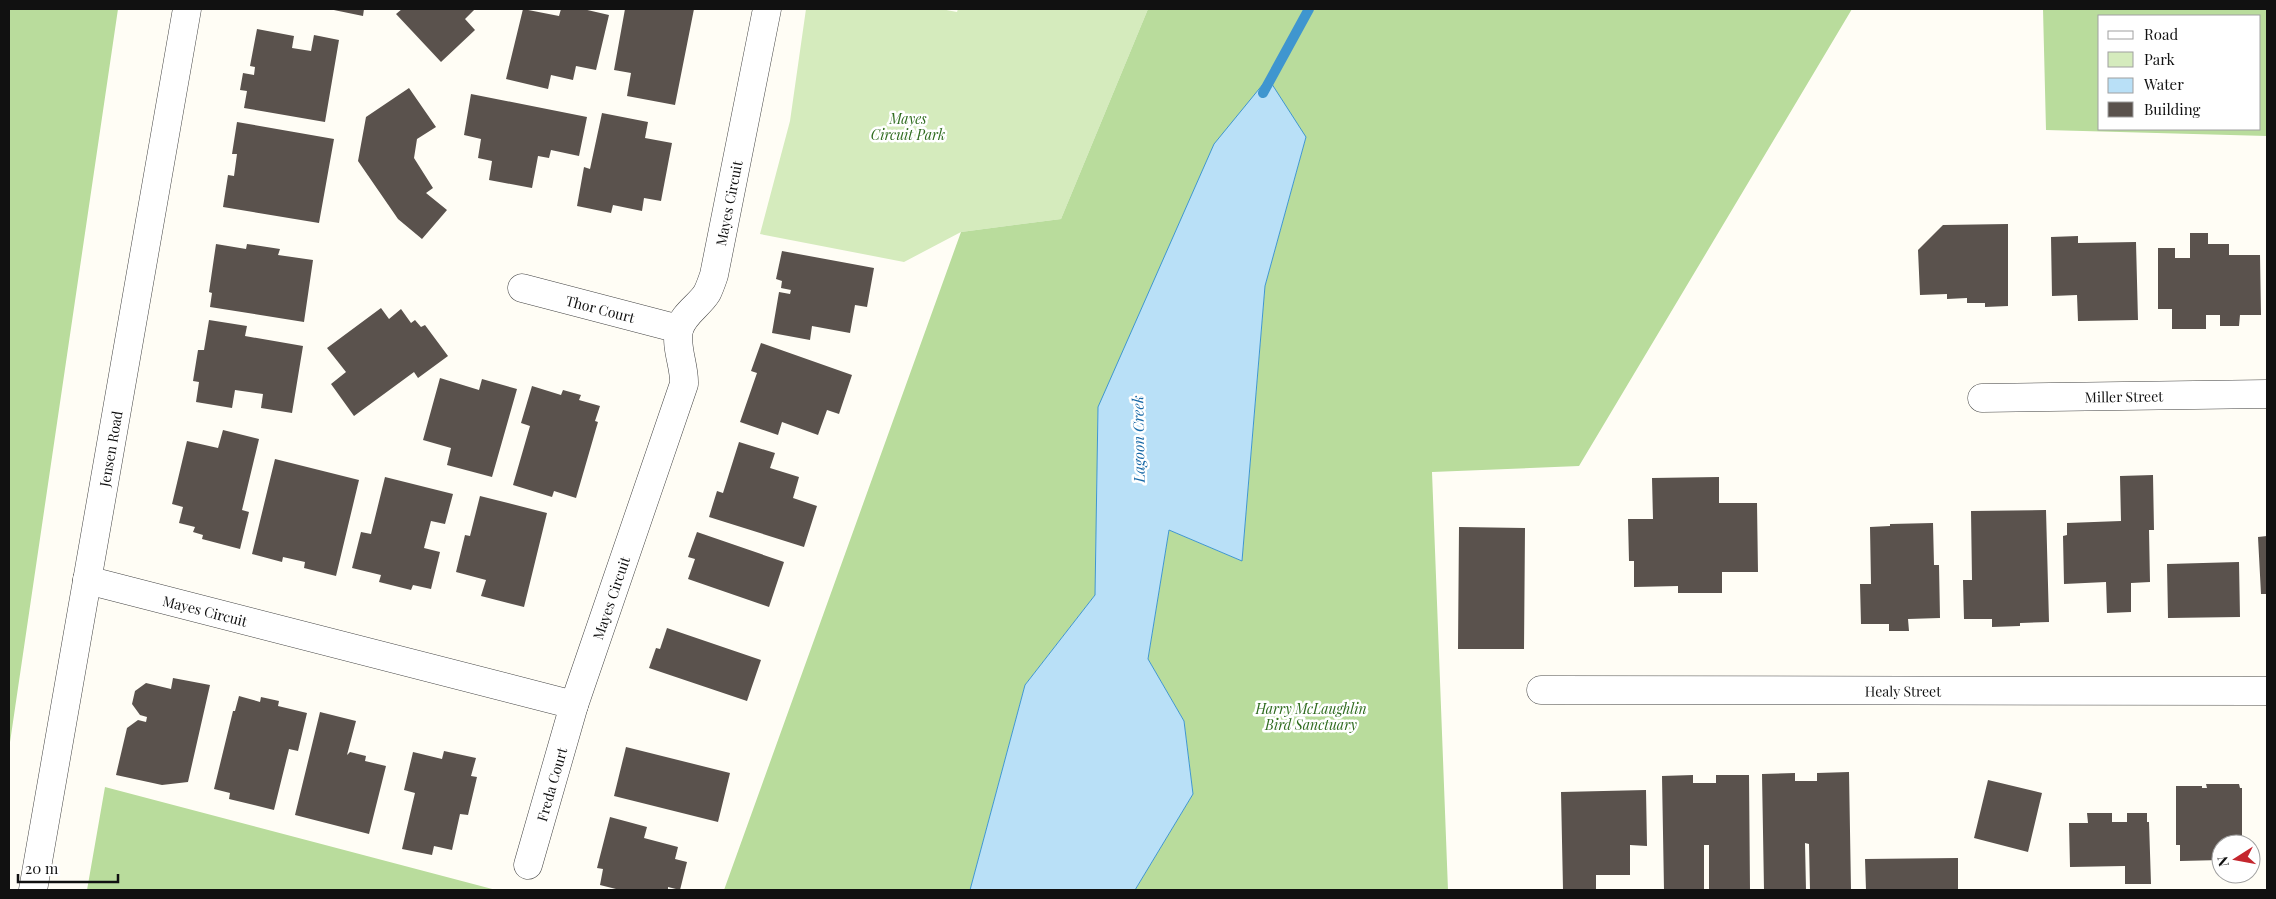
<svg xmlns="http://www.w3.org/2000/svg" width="2276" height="899" viewBox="0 0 2276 899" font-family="'Playfair Display',serif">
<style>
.green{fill:#d5ebbd}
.forest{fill:#b9dc9c;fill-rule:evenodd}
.water{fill:#b9e0f7;stroke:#3f96cf}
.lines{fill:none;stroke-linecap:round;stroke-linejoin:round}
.stream{stroke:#3f96cf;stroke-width:10}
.building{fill:#5a524d}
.minor-casing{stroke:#444;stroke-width:29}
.minor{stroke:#fff;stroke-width:28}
.labels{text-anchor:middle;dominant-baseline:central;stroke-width:5;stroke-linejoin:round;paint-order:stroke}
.park-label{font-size:14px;font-style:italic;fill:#2f6b1f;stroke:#fff}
.street-label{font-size:14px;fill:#111;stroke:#fff}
.water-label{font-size:15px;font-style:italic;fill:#1768a6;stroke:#fff}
</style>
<rect width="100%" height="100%" fill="#fffdf5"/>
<!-- green -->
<path class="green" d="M 806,9 L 941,9 L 957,12 L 958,9 L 1148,9 L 1061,219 L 961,232 L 904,262 L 760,234 L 790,121 Z"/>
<!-- forest -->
<path class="forest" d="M 9,9 L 118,9 L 9,749 Z
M 1148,9 L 1852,9 L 1579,466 L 1432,472 L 1448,890 L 1135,890 L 1193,794 L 1184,721 L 1148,659 L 1169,530 L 1242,561 L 1265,286 L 1306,137 L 1098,407 L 1095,595 L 1025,685 L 970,890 L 724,890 L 961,232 L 1061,219 Z
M 2043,9 L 2267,9 L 2267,136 L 2046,130 ZM 2100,16 L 2260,16 L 2260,129 L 2100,129 Z
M 105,787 L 496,890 L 87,890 Z"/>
<!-- water -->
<path class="water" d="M 1268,78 L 1306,137 L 1265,286 L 1242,561 L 1169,530 L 1148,659 L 1184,721 L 1193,794 L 1135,890 L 970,890 L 1025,685 L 1095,595 L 1098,407 L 1214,144 Z"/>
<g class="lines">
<!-- stream -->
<path class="stream" d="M 1263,93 L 1309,9"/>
</g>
<!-- building -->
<path class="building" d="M 329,9 L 364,9 L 363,16 Z
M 402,9 L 475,9 L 465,19 L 475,30 L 441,62 L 396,14 Z
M 523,9 L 559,16 L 561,9 L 583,9 L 609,15 L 596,70 L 576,66 L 573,80 L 551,75 L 548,89 L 506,79 Z
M 625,9 L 694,9 L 675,105 L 627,96 L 631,73 L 614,70 Z
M 257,29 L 294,36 L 292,48 L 311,51 L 314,35 L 339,40 L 325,122 L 244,108 L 247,91 L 240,90 L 243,73 L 254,75 L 255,67 L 250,66 Z
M 409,88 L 436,127 L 417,139 L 414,158 L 433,188 L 426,193 L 447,210 L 422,239 L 398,219 L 358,161 L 366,117 Z
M 471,94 L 587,117 L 579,156 L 551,150 L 549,158 L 538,156 L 532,188 L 489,180 L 492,161 L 478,158 L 481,139 L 464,135 Z
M 602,113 L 648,122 L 645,138 L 672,143 L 661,201 L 644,198 L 642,211 L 613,205 L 611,213 L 577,206 L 584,167 L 590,169 Z
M 237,122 L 334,139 L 319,223 L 223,207 L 228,175 L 234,176 L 237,154 L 232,154 Z
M 2008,224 L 2008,306 L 1985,307 L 1985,303 L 1967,303 L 1967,298 L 1947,299 L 1947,294 L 1920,295 L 1918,250 L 1943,225 Z
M 2190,233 L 2208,233 L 2208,244 L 2229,244 L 2229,255 L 2260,255 L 2261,315 L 2240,315 L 2239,326 L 2220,326 L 2220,315 L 2206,315 L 2206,329 L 2172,329 L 2172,309 L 2158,309 L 2158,248 L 2175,248 L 2175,258 L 2190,258 Z
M 2078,236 L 2078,243 L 2136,242 L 2138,320 L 2078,321 L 2077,295 L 2052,296 L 2051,237 Z
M 216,244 L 246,249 L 247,244 L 280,249 L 278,255 L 313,260 L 304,322 L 210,307 L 212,293 L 209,292 Z
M 782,251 L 874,268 L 867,307 L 855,305 L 850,333 L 812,326 L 810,340 L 772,333 L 779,292 L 790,294 L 791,290 L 781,288 L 782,281 L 776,279 Z
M 381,308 L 389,319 L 401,309 L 411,323 L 415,320 L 421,327 L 425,325 L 448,356 L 418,378 L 414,372 L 354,416 L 331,384 L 346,372 L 327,348 Z
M 209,320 L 247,326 L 245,336 L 303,346 L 292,413 L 261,408 L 263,394 L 235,390 L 232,408 L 196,402 L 199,382 L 193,381 L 198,350 L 204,350 Z
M 761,343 L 852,375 L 839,414 L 827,410 L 818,435 L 782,422 L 778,435 L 740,422 L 757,373 L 751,371 Z
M 440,378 L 479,390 L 482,379 L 517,389 L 492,477 L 447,465 L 451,448 L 423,440 Z
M 532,386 L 561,395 L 563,390 L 581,395 L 579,400 L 600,406 L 595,421 L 598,422 L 576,498 L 554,491 L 552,497 L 513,485 L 530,426 L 521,423 Z
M 223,430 L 259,439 L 242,510 L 249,512 L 240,549 L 202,539 L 203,535 L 193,532 L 195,527 L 179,523 L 183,507 L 172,504 L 187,441 L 218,448 Z
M 739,442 L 775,453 L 770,468 L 799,477 L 793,498 L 817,506 L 804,547 L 709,517 L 717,491 L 723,493 Z
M 275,459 L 359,480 L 336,576 L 304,568 L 305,562 L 283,557 L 282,562 L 252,554 Z
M 2153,475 L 2154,530 L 2149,530 L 2150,582 L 2131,583 L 2131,612 L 2107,613 L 2106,582 L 2064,584 L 2063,536 L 2067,535 L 2067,523 L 2121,521 L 2120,476 Z
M 385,477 L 453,494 L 445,524 L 431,521 L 424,548 L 440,552 L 431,589 L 413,585 L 411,590 L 379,582 L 381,575 L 352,568 L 361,532 L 371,534 Z
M 1719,477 L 1719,503 L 1757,503 L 1758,572 L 1722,572 L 1722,593 L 1678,593 L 1678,586 L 1634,587 L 1634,561 L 1629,561 L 1628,519 L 1653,519 L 1652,478 Z
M 480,496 L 547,513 L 524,607 L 481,596 L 486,580 L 456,572 L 465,535 L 470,536 Z
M 2046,510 L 2049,622 L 2020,623 L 2020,626 L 1992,627 L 1992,619 L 1964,619 L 1963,580 L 1972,580 L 1971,511 Z
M 1933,523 L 1934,565 L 1939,565 L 1940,618 L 1908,619 L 1909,631 L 1889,631 L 1889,624 L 1861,624 L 1860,584 L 1871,584 L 1870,527 L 1890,526 L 1890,524 Z
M 1459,527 L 1525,528 L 1524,649 L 1458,649 Z
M 697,532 L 784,562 L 769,607 L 688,579 L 695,559 L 688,557 Z
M 2267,536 L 2267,594 L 2261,594 L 2258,537 Z
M 2239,562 L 2240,617 L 2168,618 L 2167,564 Z
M 667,628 L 761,660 L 747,701 L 649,668 L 656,648 L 660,649 Z
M 173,678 L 210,685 L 188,782 L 162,785 L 116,775 L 127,728 L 138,720 L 146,722 L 147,717 L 140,715 L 132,704 L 135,691 L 146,683 L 171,689 Z
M 239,696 L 260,702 L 261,697 L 279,701 L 278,706 L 307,713 L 298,751 L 289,749 L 274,810 L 229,799 L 230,793 L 214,789 L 233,711 L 235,711 Z
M 320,712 L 356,721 L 347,755 L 350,752 L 366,756 L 365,761 L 386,766 L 369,834 L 295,815 Z
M 626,747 L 730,773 L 718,822 L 614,796 Z
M 444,751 L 476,758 L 471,776 L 477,777 L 468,815 L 460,814 L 452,850 L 434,846 L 432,855 L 402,849 L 415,793 L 404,790 L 413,752 L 442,759 Z
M 1849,772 L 1851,890 L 1810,890 L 1809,844 L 1805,843 L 1806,890 L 1764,890 L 1762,774 L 1795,773 L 1795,781 L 1817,781 L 1817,773 Z
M 1693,775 L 1693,783 L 1716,783 L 1716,775 L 1749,775 L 1750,890 L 1709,890 L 1709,845 L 1704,845 L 1704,890 L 1664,890 L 1662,776 Z
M 1988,780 L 2042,793 L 2028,852 L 1974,838 Z
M 2206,784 L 2239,784 L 2240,788 L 2242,788 L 2242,844 L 2221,844 L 2221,860 L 2180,861 L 2180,845 L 2176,845 L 2176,786 L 2202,786 L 2202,788 L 2207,788 Z
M 1646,790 L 1647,846 L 1630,845 L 1630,875 L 1596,875 L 1596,890 L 1563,890 L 1561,792 Z
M 2087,813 L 2112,813 L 2112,822 L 2127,822 L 2127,813 L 2147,813 L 2147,822 L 2149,822 L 2151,884 L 2125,884 L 2125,866 L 2070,867 L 2069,823 L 2088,823 Z
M 610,817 L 647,827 L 644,838 L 678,847 L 675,859 L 687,862 L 680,890 L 668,887 L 668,890 L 620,890 L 600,885 L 603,869 L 597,868 Z
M 1958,858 L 1958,890 L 1866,890 L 1865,859 Z"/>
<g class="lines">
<!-- minor casing -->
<g class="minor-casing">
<g id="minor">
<path id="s1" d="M 522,288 L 679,329"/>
<path id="s2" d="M 1982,398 L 2267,394"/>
<path id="s3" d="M 87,580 L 574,705 L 684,384 C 685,367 675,347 679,330 C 683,314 699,306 707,293 C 710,287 712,281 714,275 L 767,9"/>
<path id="s4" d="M 1541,690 L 2267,691"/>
<path id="s5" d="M 528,865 L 574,705"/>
<path id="s6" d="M 33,890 L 187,9"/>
</g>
</g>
<!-- minor -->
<use href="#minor" class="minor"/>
</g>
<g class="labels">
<!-- park labels -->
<g class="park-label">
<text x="908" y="118">Mayes<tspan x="908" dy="16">Circuit Park</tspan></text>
<text x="1311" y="708">Harry McLaughlin<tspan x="1311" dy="16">Bird Sanctuary</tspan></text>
</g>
<!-- street labels -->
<g class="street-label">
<text stroke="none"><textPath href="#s3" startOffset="1036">Mayes Circuit</textPath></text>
<text stroke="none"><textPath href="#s1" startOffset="81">Thor Court</textPath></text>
<text stroke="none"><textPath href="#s2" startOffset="142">Miller Street</textPath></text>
<text stroke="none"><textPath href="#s6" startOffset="448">Jensen Road</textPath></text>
<text stroke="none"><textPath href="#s3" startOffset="616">Mayes Circuit</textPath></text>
<text stroke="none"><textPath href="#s3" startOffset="122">Mayes Circuit</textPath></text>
<text stroke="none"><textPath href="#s4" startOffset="362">Healy Street</textPath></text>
<text stroke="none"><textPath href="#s5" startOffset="84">Freda Court</textPath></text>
</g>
<!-- water labels -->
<g class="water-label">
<text transform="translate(1138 439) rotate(-91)">Lagoon Creek</text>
</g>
</g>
<!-- border -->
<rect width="2276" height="899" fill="none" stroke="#111111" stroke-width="20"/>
<!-- legend -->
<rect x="2098" y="15" width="162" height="115" fill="#ffffff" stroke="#a0a0a0"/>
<rect x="2108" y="31" width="25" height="8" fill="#ffffff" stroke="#a0a0a0"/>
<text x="2144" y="40" font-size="15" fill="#111111">Road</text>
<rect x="2108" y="52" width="25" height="15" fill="#d5ebbd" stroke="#a0a0a0"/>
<text x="2144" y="65" font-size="15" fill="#111111">Park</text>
<rect x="2108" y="78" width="25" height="15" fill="#b9e0f7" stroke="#a0a0a0"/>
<text x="2144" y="90" font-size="15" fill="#111111">Water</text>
<rect x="2108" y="102" width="25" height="15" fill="#5a524d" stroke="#a0a0a0"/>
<text x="2144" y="115" font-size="15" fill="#111111">Building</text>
<!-- north arrow -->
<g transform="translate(2236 859) rotate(259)"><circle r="24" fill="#ffffff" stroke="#a0a0a0"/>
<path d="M0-4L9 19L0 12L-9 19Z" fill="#c4262e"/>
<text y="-8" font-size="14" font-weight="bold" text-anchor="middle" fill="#111111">N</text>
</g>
<!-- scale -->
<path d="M18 874v8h100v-8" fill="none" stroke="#111111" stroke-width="2.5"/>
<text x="25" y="874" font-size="15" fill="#111111" stroke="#ffffff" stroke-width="4" paint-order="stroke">20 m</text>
</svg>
